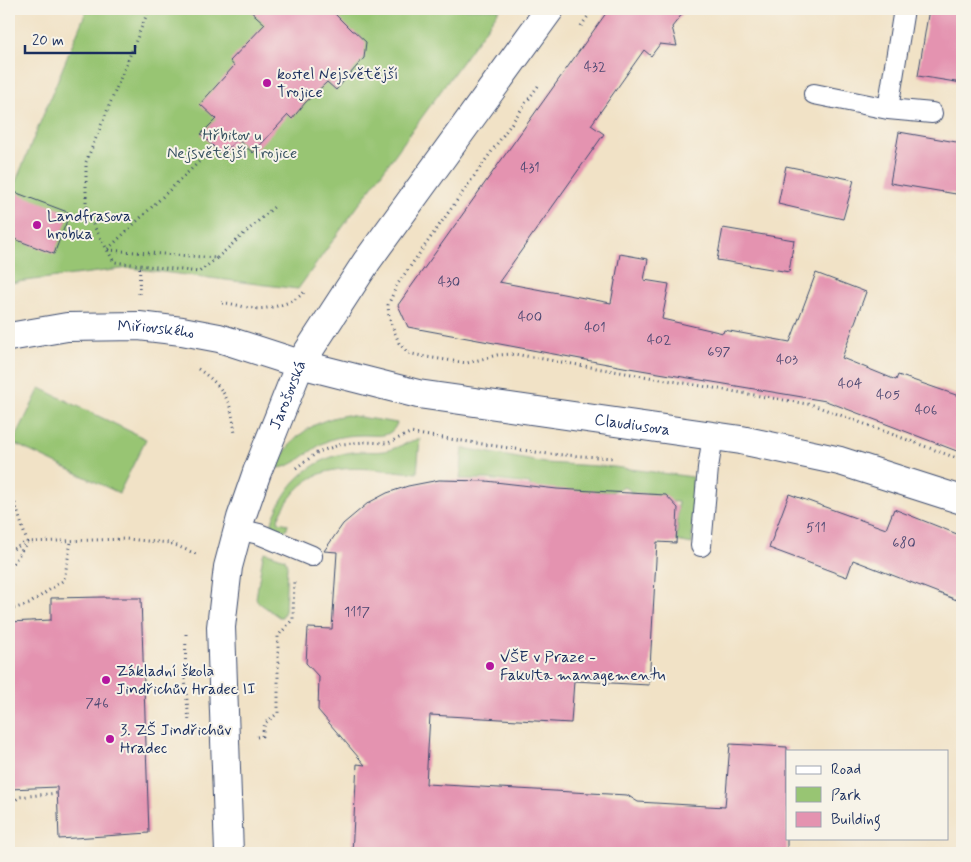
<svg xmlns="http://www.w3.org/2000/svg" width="971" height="862" viewBox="0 0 971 862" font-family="Mynerve,sans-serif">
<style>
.green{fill:#98c573;stroke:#5a7a68}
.building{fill:#e493b0}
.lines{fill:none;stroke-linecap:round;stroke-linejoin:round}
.lane-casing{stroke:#3b4a6e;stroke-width:22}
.street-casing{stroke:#3b4a6e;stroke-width:30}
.path{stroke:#3b4a6e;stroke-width:3;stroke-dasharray:1 4;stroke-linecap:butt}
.lane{stroke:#fff;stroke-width:20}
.street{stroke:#fff;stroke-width:28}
.poi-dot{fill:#b5179e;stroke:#f7f3e8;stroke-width:2}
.labels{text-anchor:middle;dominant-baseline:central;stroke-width:4;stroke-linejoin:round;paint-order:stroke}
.number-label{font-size:14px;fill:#4d4872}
.poi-label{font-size:16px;fill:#1b2f5e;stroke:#f7f3e8;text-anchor:start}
.park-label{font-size:16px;fill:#3a5463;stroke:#f7f3e8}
.street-label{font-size:16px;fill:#1b2f5e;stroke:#f7f3e8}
</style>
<rect width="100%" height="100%" fill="#f7f3e8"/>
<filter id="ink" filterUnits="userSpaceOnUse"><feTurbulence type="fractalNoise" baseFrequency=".02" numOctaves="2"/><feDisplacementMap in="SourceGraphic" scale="10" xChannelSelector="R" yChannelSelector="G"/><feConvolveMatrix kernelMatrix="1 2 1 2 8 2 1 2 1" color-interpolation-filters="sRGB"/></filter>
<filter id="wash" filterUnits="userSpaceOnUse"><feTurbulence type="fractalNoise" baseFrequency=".0096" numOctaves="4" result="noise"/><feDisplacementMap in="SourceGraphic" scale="20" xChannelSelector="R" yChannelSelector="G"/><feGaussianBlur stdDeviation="1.12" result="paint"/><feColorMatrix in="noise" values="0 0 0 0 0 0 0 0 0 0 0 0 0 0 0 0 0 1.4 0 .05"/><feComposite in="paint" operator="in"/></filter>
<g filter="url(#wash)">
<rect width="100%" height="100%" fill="#f1e2c6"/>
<!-- green -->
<path class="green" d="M 87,9 L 500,9 L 298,289 L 130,268 L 9,283 L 9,198 Z
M 40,388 L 146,439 L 119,493 L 13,443 Z
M 347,415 L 397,423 C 391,439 377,435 363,435 C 354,435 344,436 336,438 C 314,443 297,468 277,468 C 288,437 316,419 347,415 Z
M 420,439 L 417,473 C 357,469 308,453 278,519 L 279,522 L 288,524 L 287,528 L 282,534 L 272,532 C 270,521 276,513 280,503 C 295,474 321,456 353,452 C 363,450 374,453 384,451 C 397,449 407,441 420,439 Z
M 463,448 L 545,463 L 614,467 L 693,477 L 692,544 L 677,541 L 678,502 L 635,500 L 629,489 L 623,487 L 611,492 L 530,491 L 530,484 L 487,479 L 460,479 Z
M 265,552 L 285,559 L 287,565 L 285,611 L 282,617 L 279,617 L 258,602 L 256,598 L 263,555 Z"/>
<g id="blocks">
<!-- building -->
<path class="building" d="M 248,9 L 330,9 L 352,31 L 354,31 L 366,42 L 364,58 L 336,90 L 327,82 L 305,103 L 292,119 L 288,115 L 253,153 L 237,139 L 222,155 L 201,134 L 216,119 L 200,104 L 234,66 L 230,61 L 265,24 Z
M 609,9 L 686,9 L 672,27 L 677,46 L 660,44 L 651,56 L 644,50 L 591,125 L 604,134 L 499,282 L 611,303 L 620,254 L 648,259 L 644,280 L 669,284 L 662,319 L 723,333 L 724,330 L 790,342 L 816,273 L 866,292 L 842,358 L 896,380 L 898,375 L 962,397 L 962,453 L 826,401 L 629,368 L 408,327 L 398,305 Z
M 929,9 L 962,9 L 962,83 L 918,76 Z
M 899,132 L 962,143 L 962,195 L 890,183 Z
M 786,166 L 854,180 L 843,219 L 778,204 Z
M 9,190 L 70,213 L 54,254 L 9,237 Z
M 723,228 L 794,240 L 789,272 L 717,260 Z
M 439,480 L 486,481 L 557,489 L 666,495 L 678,508 L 676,543 L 657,542 L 649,685 L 574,681 L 571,723 L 430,715 L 426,784 L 627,795 L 638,802 L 725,807 L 730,744 L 787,747 L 787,853 L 352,853 L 357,764 L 365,765 L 318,710 L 319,677 L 306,663 L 308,628 L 332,629 L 337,552 L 324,551 L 343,524 L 368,503 L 387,493 L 408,486 Z
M 789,494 L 886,529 L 894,509 L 962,536 L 962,602 L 853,560 L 847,577 L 769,548 Z
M 105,597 L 105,598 L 141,598 L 149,833 L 59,839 L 57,787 L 10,789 L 9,622 L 51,620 L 51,598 Z"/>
</g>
</g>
<g filter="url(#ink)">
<use href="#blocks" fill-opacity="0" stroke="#3b4a6e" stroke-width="1"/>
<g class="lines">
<!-- lane casing -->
<g class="lane-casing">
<path id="lane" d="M 814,94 L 888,109 L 932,113
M 888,109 L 904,9
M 238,529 L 259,534 L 312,556
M 701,546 L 708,468 L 713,436"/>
</g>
<!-- street casing -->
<g class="street-casing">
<g id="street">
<path id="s1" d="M 9,337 L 67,327 L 139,326 L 182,331 L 219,338 L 300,364 L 418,394 L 741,440 L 840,461 L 962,500"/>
<path id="s2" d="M 229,853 L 221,627 L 228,567 L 241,518 L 257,472 L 300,364 L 367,261 L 550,9"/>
</g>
</g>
<!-- path -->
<path class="path" d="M 581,26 L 593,9
M 538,86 L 397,285 L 388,305 L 389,318 L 399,343 L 408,353 L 426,357 L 467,363 L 497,355 L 514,354 L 813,405 L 962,460
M 108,249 L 204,157
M 108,250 L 217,258 L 199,272 L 114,262 L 86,212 L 86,162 L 149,9
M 217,258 L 275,206
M 139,294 L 140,266
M 222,303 C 232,303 240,306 249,308 C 265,311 295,304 305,291
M 198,369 C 225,387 232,403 235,434
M 296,468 L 318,452 L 342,444 L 365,442 L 388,443 L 410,433 L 549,454 L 614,458
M 9,484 L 27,542 L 9,570
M 9,551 L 27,542 L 126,539 L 170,543 L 196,554
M 9,610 L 29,604 L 64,580 L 71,542
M 186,634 L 185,678 L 189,722
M 257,737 L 262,736 L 265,723 L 278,713 L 278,636 L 293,619 L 294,580
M 9,806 L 19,797 L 58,793"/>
<!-- lane -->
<use href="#lane" class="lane"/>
<!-- street -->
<use href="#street" class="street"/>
</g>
</g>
<!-- markers -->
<g class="poi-dot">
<circle cx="267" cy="83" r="5"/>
<circle cx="37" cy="225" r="5"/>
<circle cx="490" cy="666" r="5"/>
<circle cx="106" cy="680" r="5"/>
<circle cx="110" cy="739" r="5"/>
</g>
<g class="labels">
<!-- number labels -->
<g class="number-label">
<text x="595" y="67">432</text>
<text x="530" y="168">431</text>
<text x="449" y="282">430</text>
<text x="530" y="317">400</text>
<text x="595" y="328">401</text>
<text x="659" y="340">402</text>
<text x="719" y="352">697</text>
<text x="787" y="360">403</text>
<text x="850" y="384">404</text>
<text x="888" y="395">405</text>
<text x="926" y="410">406</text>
<text x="816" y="528">511</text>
<text x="904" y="543">680</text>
<text x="357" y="612">1117</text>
<text x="97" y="703">746</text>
</g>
<!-- poi labels -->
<g class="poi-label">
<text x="277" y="74">kostel Nejsvětější<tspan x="277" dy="18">Trojice</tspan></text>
<text x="47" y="216">Landfrasova<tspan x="47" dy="18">hrobka</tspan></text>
<text x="500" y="657">VŠE v Praze -<tspan x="500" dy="18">Fakulta managementu</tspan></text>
<text x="116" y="671">Základní škola<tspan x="116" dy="18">Jindřichův Hradec II</tspan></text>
<text x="120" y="730">3. ZŠ Jindřichův<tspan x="120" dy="18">Hradec</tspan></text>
</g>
<!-- park labels -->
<g class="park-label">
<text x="232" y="135">Hřbitov u<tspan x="232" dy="18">Nejsvětější Trojice</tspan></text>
</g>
<!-- street labels -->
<g class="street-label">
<text stroke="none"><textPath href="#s1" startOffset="148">Miřiovského</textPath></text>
<text stroke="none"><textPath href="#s2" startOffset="469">Jarošovská</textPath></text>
<text stroke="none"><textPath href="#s1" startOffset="635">Claudiusova</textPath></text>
</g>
</g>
<!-- margin -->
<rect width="971" height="862" fill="none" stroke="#f7f3e8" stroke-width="30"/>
<!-- legend -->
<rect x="786" y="750" width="162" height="90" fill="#f7f3e8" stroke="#9fa5b1"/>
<rect x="796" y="766" width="25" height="8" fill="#ffffff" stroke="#9fa5b1"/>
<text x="831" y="774" font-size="15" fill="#1b2f5e">Road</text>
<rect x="796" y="787" width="25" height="15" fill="#98c573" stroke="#9fa5b1"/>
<text x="831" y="800" font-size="15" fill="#1b2f5e">Park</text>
<rect x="796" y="812" width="25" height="15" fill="#e493b0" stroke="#9fa5b1"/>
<text x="831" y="824" font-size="15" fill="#1b2f5e">Building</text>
<!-- scale -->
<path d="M25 45v8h110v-8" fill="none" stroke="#1b2f5e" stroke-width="2.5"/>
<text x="32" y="45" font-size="15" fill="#1b2f5e" stroke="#f7f3e8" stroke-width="4" paint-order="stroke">20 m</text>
</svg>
